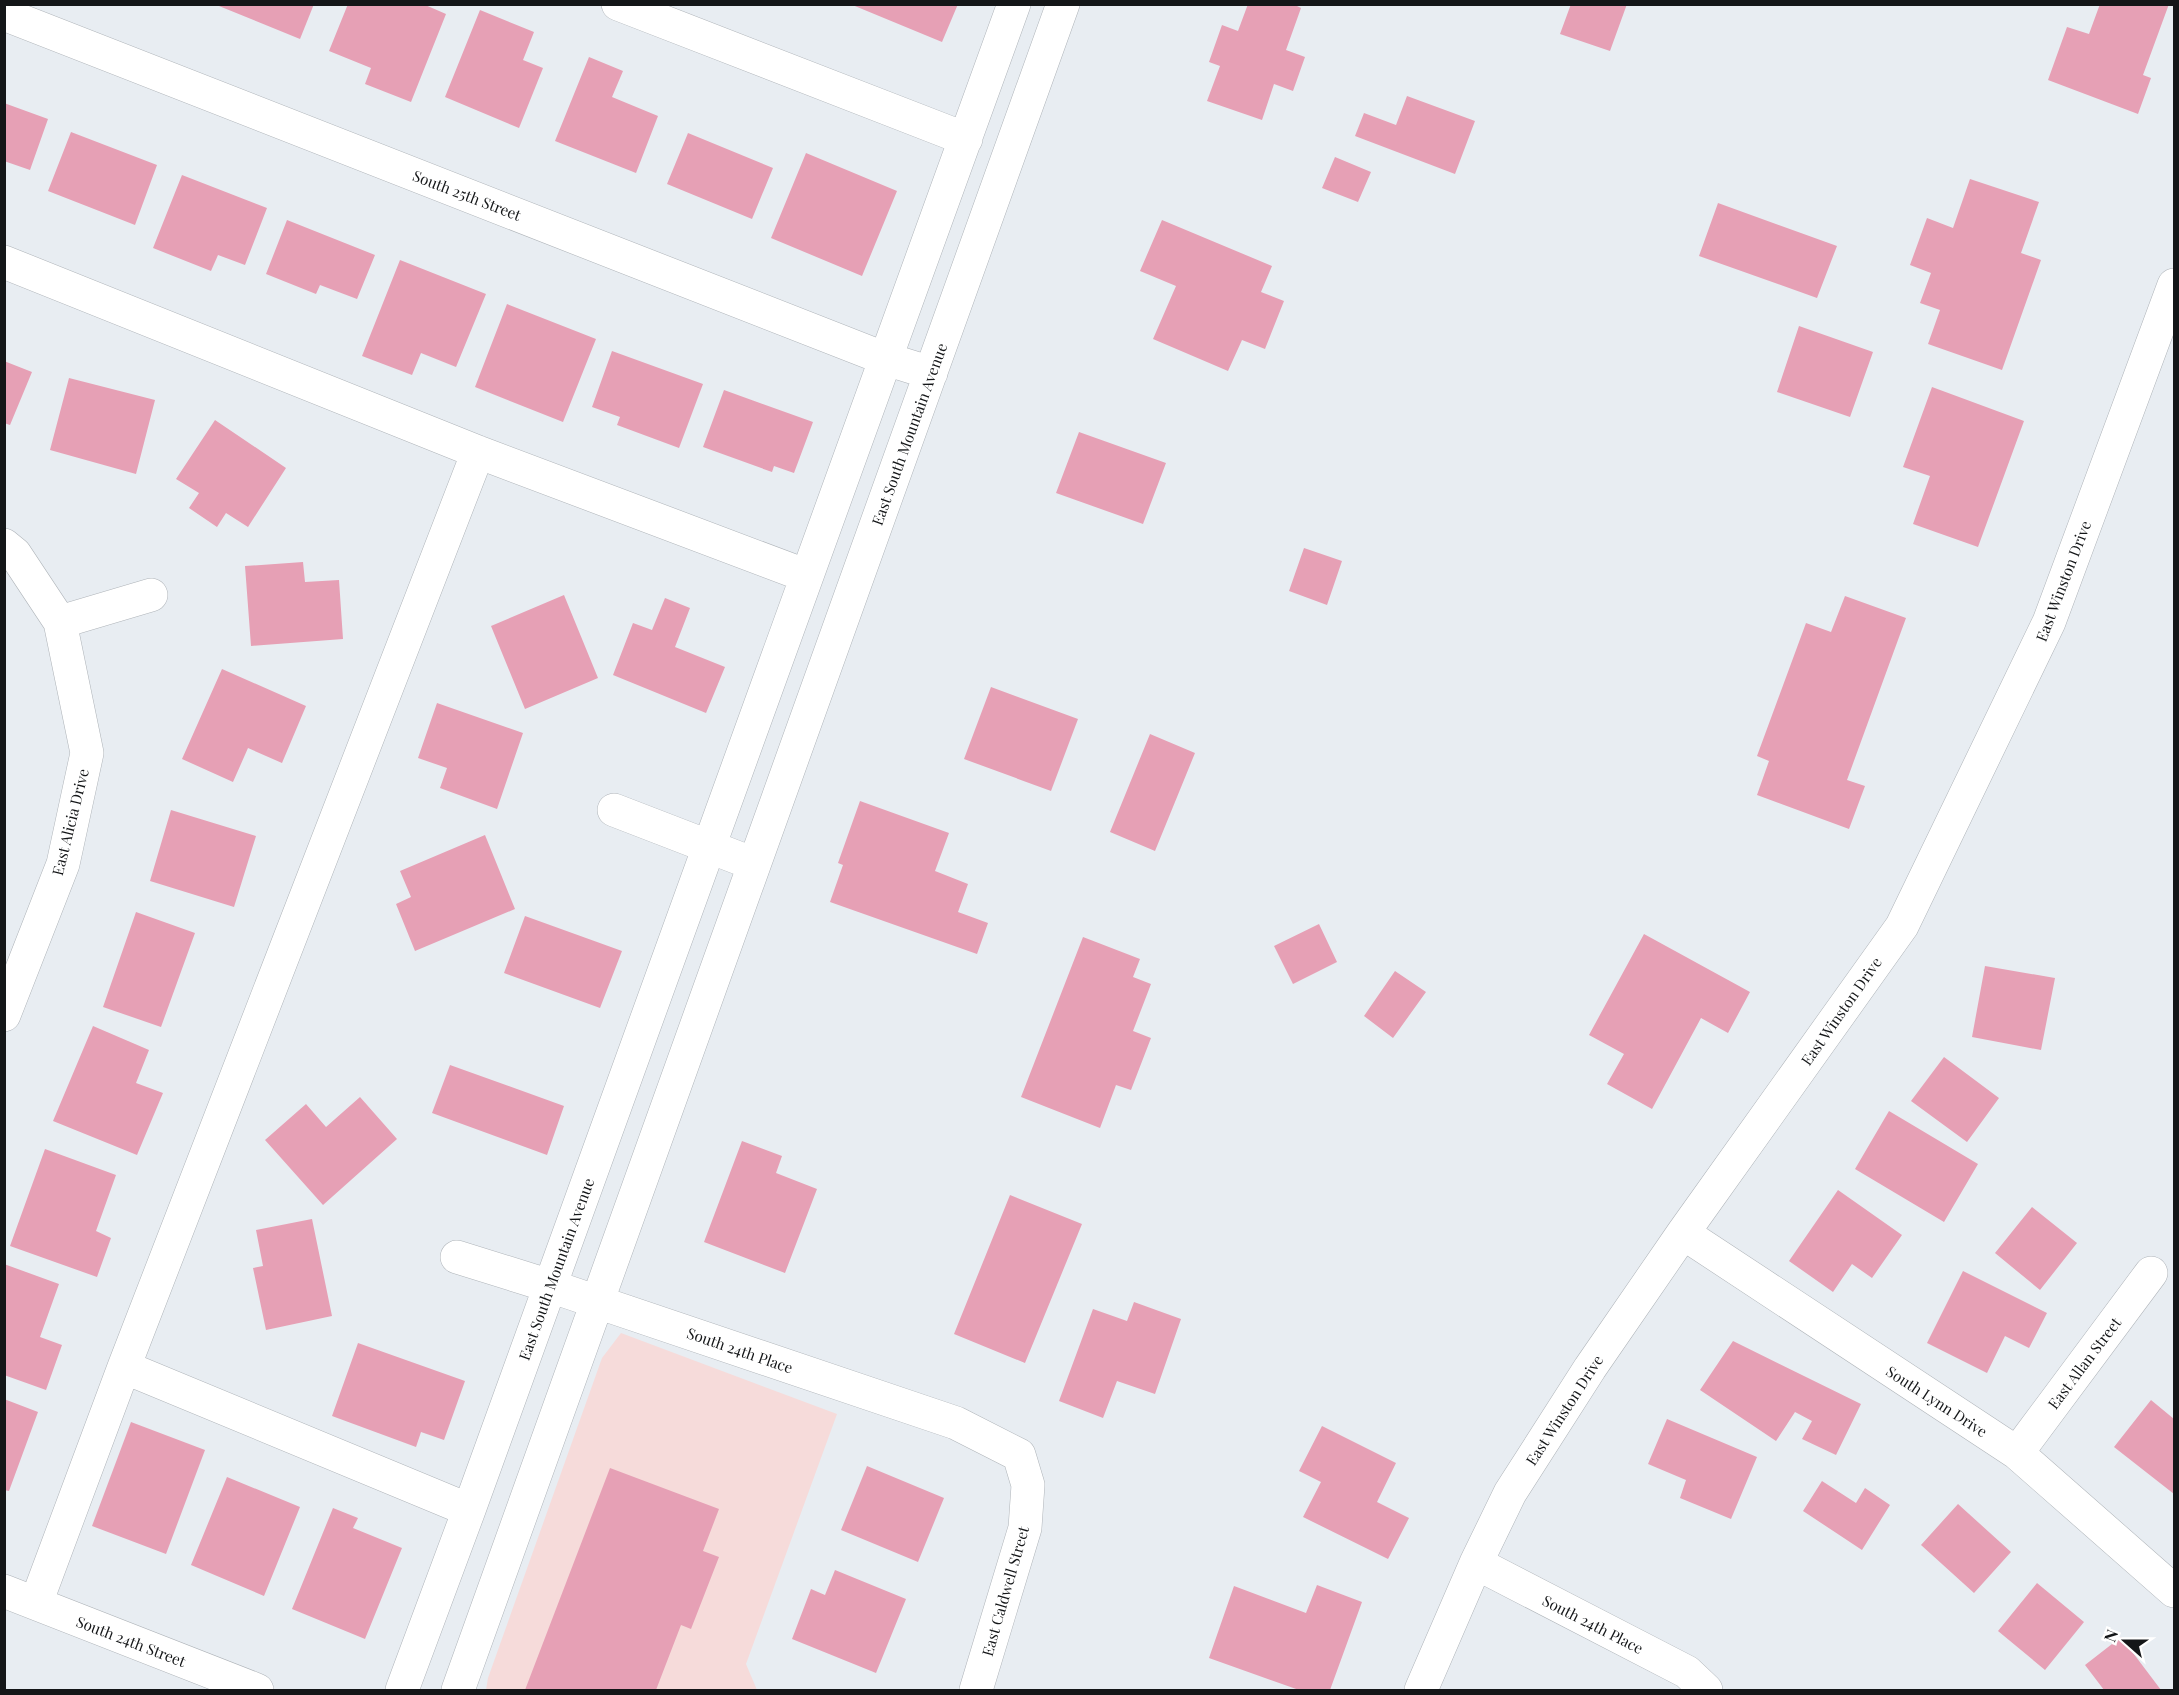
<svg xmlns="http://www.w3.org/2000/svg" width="2179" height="1695" viewBox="0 0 2179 1695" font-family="'Playfair Display',serif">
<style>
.commercial{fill:#f6dbda}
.building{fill:#e6a0b5}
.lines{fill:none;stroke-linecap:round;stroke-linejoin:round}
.minor-casing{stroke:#afb4b9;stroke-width:34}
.minor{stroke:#fff;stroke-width:33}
.labels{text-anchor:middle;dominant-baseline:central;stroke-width:5;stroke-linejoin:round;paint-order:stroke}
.street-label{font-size:15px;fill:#141618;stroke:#fff}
</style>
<rect width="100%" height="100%" fill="#e8edf2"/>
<!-- commercial -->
<path class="commercial" d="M 621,1333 L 837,1414 L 746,1664 L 757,1690 L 486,1690 L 488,1678 L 602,1358 Z"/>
<!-- building -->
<path class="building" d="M 214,4 L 314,4 L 300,39 Z
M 348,4 L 423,4 L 446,14 L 411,102 L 365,84 L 371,68 L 329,51 Z
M 850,4 L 958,4 L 942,42 Z
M 1248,4 L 1293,4 L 1301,8 L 1286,50 L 1305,57 L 1293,91 L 1274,84 L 1262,120 L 1207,101 L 1220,66 L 1209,62 L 1222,25 L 1238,31 Z
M 1571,4 L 1627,4 L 1610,51 L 1560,34 Z
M 2100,4 L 2169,4 L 2143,75 L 2151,78 L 2138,114 L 2048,80 L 2067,27 L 2089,34 Z
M 480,10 L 534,32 L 523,60 L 543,68 L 519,128 L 445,97 Z
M 589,57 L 623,71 L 612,97 L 658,116 L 636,173 L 555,141 Z
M 1407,96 L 1475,121 L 1455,174 L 1355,136 L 1364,113 L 1396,125 Z
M 4,103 L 48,119 L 30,170 L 4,161 Z
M 71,132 L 157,165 L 135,225 L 48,191 Z
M 688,133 L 773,168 L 752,219 L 667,184 Z
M 806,153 L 897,191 L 862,276 L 771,238 Z
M 1335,157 L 1371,172 L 1358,202 L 1322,188 Z
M 182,175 L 267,208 L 245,265 L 218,255 L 211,271 L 153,248 Z
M 1970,179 L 2039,202 L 2021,253 L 2041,260 L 2002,370 L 1928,344 L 1940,310 L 1920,303 L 1931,273 L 1910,265 L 1927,218 L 1953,228 Z
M 1718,203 L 1837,246 L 1817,298 L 1699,256 Z
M 287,220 L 375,255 L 357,299 L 320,285 L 316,294 L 266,274 Z
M 1162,220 L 1272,266 L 1261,292 L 1284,301 L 1265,349 L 1242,340 L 1228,371 L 1153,339 L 1176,286 L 1140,271 Z
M 400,260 L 486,294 L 456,367 L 421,353 L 412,375 L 362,356 Z
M 507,304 L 596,339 L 563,422 L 475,387 Z
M 1799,326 L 1873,352 L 1850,417 L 1777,392 Z
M 612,351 L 703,384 L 679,448 L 617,425 L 620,417 L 592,407 Z
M 4,361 L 32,372 L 10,425 L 4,423 Z
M 69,378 L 155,400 L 136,474 L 50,450 Z
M 1932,387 L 2024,421 L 1978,547 L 1913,524 L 1930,476 L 1903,467 Z
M 724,390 L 813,422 L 794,473 L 774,466 L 772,472 L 703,447 Z
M 215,420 L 286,468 L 248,527 L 226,513 L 217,527 L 189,508 L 199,493 L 176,479 Z
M 1079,432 L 1166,463 L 1143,524 L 1056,493 Z
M 1304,548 L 1342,561 L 1327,605 L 1289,591 Z
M 303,562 L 305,582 L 339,580 L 343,639 L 251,646 L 245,566 Z
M 564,595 L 598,678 L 525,709 L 491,626 Z
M 1845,596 L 1906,618 L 1847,780 L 1865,786 L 1849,829 L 1757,795 L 1769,761 L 1757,756 L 1806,623 L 1831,632 Z
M 665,598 L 690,608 L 675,647 L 725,667 L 706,713 L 613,675 L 633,623 L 652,630 Z
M 222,669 L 306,706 L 282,763 L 248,748 L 233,782 L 182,759 Z
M 991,687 L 1078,719 L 1051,791 L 964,759 Z
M 437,703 L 523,733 L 497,809 L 440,788 L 447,768 L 418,758 Z
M 1150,734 L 1195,753 L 1155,851 L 1110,832 Z
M 860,801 L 949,833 L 935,871 L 968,884 L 958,912 L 988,923 L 977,954 L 830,902 L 843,865 L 838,863 Z
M 171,810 L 256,836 L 234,907 L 150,881 Z
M 485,835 L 515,909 L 415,951 L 396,904 L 411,897 L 400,871 Z
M 136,912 L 195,933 L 161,1027 L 103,1007 Z
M 525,916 L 622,951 L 600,1008 L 504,973 Z
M 1319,924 L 1337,962 L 1293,984 L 1274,946 Z
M 1644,934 L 1750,992 L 1728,1033 L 1701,1018 L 1652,1109 L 1607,1084 L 1624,1054 L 1589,1035 Z
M 1083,937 L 1140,959 L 1133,977 L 1151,984 L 1133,1031 L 1151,1038 L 1131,1090 L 1116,1085 L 1100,1128 L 1021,1097 Z
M 1985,966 L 2055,978 L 2041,1050 L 1972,1037 Z
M 1395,971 L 1426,992 L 1393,1038 L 1364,1016 Z
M 93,1026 L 149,1050 L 136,1083 L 163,1093 L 137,1155 L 53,1121 Z
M 1944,1057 L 1999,1098 L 1967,1142 L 1911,1101 Z
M 450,1065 L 564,1106 L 547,1155 L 432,1113 Z
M 360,1097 L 397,1139 L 323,1205 L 265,1140 L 306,1104 L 326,1127 Z
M 1889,1111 L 1978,1164 L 1944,1222 L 1855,1169 Z
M 742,1141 L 782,1156 L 776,1173 L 817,1189 L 785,1273 L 704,1242 Z
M 45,1149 L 116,1175 L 96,1231 L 111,1238 L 97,1277 L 10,1246 Z
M 1838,1190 L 1902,1235 L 1872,1278 L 1852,1264 L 1833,1292 L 1789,1261 Z
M 1010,1195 L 1082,1224 L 1025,1363 L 954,1334 Z
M 2032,1207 L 2077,1243 L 2040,1290 L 1995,1253 Z
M 312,1219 L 332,1316 L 266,1330 L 253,1268 L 263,1266 L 256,1230 Z
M 4,1264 L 59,1284 L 40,1337 L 62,1345 L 46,1390 L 4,1375 Z
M 1963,1271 L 2047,1313 L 2029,1348 L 2005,1336 L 1987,1373 L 1927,1343 Z
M 1134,1302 L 1181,1319 L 1155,1394 L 1117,1381 L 1103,1418 L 1059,1401 L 1093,1309 L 1127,1321 Z
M 1733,1341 L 1861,1404 L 1836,1455 L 1802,1439 L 1812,1421 L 1795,1412 L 1776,1441 L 1700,1390 Z
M 358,1343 L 465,1381 L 444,1440 L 421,1432 L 416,1447 L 332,1416 Z
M 4,1399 L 38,1412 L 9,1491 L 4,1490 Z
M 2151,1400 L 2174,1419 L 2174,1494 L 2114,1447 Z
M 1667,1419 L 1757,1457 L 1731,1519 L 1680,1498 L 1686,1480 L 1648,1464 Z
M 131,1422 L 205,1450 L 166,1554 L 92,1526 Z
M 1322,1426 L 1396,1463 L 1377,1502 L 1409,1518 L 1388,1559 L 1303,1517 L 1321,1482 L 1299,1471 Z
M 867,1466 L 944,1498 L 918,1562 L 841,1530 Z
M 610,1468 L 719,1509 L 703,1551 L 719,1557 L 691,1629 L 681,1625 L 656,1690 L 525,1690 Z
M 227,1477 L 300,1507 L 264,1596 L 191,1565 Z
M 1822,1481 L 1856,1503 L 1865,1488 L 1890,1505 L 1862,1550 L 1803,1511 Z
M 1958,1504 L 2011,1552 L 1974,1593 L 1921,1545 Z
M 333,1508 L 358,1518 L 353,1528 L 402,1548 L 365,1639 L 292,1609 Z
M 835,1570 L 906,1599 L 876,1673 L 792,1639 L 811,1589 L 825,1595 Z
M 2037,1583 L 2084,1622 L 2045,1670 L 1998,1631 Z
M 1317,1585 L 1362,1602 L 1330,1690 L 1299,1690 L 1209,1658 L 1234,1586 L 1306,1613 Z
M 2121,1637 L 2161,1690 L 2104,1690 L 2085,1665 Z"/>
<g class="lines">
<!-- minor casing -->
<g class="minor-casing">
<path id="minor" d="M 618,4 L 966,139
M 4,14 L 886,359 L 931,373
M 4,262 L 478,452 L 807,576
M 4,545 L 15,554 L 60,622 L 87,753 L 63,864 L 4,1015
M 60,622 L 151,595
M 614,810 L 754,864
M 1683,1233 L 2017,1453 L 2174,1591
M 457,1257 L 550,1286 L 956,1423 L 1019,1455 L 1028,1485 L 1025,1528 L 976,1690
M 124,1367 L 469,1510
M 2017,1453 L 2151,1273
M 1476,1563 L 1687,1672 L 1706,1690
M 4,1591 L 257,1690
M 36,1603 L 124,1367 L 478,452
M 402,1690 L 469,1510 L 1014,4
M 458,1690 L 1063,4
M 1421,1690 L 1476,1563 L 1510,1493 L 1590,1368 L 1683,1233 L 1902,926 L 2049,622 L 2174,285"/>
</g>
<!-- minor -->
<use href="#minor" class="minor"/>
</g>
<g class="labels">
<!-- street labels -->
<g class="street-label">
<text transform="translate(467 195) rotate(21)">South 25th Street</text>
<text transform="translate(909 434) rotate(-70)">East South Mountain Avenue</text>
<text transform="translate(2063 581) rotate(-69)">East Winston Drive</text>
<text transform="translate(70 822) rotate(-76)">East Alicia Drive</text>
<text transform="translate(1841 1011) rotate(-55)">East Winston Drive</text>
<text transform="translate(556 1269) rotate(-70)">East South Mountain Avenue</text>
<text transform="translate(740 1350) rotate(19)">South 24th Place</text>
<text transform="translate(2084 1363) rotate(-53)">East Allan Street</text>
<text transform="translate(1937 1401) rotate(33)">South Lynn Drive</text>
<text transform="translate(1564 1410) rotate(-57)">East Winston Drive</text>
<text transform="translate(1005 1591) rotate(-74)">East Caldwell Street</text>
<text transform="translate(1593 1624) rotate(27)">South 24th Place</text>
<text transform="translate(131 1641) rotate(21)">South 24th Street</text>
</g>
</g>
<!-- border -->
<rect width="2179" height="1695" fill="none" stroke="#141618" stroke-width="12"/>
<!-- north arrow -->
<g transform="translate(2125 1641) rotate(291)" stroke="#ffffff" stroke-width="4.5" paint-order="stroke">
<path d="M0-4.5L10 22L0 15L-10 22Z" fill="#141618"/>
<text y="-9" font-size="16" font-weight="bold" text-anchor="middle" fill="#141618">N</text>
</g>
</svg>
